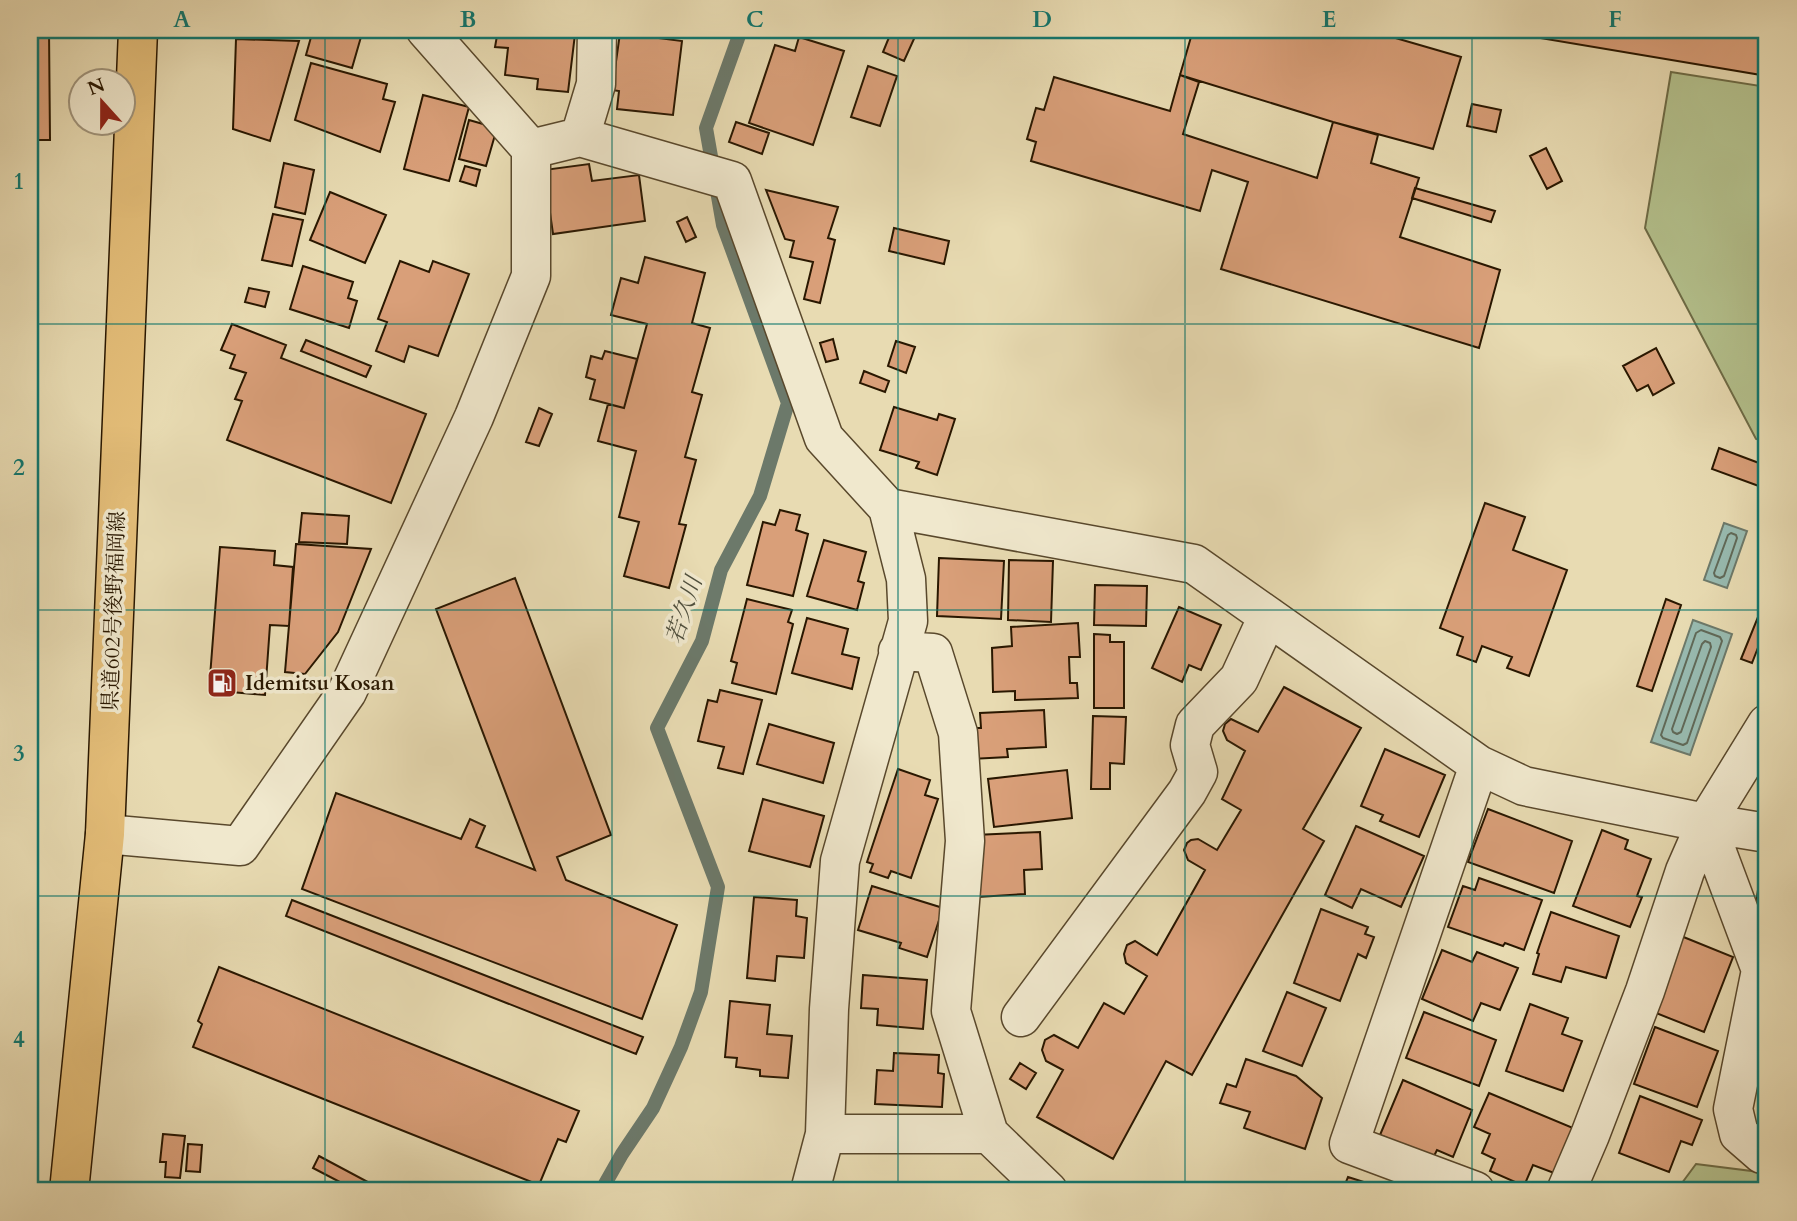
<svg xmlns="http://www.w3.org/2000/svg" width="1797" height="1221" viewBox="0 0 1797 1221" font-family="Cardo,'Noto Serif JP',serif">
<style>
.green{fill:#b4c18d;stroke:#6e6c46;stroke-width:2}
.water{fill:#98bbb1;stroke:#6c796a;stroke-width:2}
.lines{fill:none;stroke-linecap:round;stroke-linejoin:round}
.shore{stroke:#606958;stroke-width:2}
.stream{stroke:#6c796a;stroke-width:14}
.building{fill:#d99f79;stroke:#291700;stroke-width:2}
.minor-casing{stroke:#59482c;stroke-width:41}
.major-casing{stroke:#291700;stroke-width:41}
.minor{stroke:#f0e8cd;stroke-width:38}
.major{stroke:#e4be79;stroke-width:38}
.grid{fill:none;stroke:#0f766e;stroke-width:2;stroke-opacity:0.55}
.labels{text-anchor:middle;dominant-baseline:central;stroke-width:7;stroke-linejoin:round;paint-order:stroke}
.street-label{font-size:21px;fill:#291700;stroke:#f0e8cd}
.poi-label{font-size:21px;font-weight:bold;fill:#291700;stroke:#f0e8cd;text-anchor:start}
.water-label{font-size:23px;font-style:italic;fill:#50503e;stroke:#f0e8cd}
.neatline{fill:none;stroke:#0f766e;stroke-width:2.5}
.grid-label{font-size:23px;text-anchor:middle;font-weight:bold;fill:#0f766e}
</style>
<rect width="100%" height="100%" fill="#e8dbb2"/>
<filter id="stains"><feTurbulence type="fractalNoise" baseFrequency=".00286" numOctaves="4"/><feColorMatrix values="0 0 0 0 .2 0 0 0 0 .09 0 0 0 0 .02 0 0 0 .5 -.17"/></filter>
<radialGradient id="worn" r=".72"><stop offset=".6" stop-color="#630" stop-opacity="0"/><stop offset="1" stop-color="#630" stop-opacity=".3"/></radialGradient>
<!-- green -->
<path class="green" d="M 1671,72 L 1767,87 L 1767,442 L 1756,439 L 1645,228 Z
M 1696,1164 L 1767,1173 L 1767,1191 L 1681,1191 L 1679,1187 Z"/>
<!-- water -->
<path class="water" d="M 1724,523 L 1747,531 L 1727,588 L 1704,580 Z
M 1693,620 L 1732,634 L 1690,755 L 1651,742 Z"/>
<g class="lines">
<!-- shore -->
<path class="shore" d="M 1731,533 L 1736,535 L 1737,538 L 1724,576 L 1720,578 L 1715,576 L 1714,573 L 1728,535 Z
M 1701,630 L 1720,637 L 1722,641 L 1687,743 L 1683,745 L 1663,738 L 1661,735 L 1696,633 Z
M 1705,641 L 1710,643 L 1711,647 L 1681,732 L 1677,734 L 1673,732 L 1672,729 L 1702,644 Z"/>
<!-- stream -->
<path class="stream" d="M 601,1191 L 622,1154 L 653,1108 L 681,1047 L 701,992 L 718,887 L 657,728 L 702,641 L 721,570 L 760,496 L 788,403 L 723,225 L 706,128 L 741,30"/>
</g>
<!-- building -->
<path class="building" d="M 30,30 L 49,30 L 50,140 L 30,140 Z
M 313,30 L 363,30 L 352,68 L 306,55 Z
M 498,30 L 559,30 L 559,32 L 575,34 L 568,92 L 537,89 L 538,79 L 505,75 L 508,48 L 495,47 Z
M 892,30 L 918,30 L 904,61 L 883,52 Z
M 1193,30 L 1368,30 L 1461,57 L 1433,149 L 1333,122 L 1180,75 Z
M 1516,30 L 1767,30 L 1767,76 L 1516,34 Z
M 620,33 L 682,41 L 673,115 L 617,109 L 619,91 L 612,90 Z
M 799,37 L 844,51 L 813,145 L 749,123 L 775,45 L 795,51 Z
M 236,39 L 299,41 L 270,141 L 233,129 Z
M 311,63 L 387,84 L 383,99 L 395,102 L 380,152 L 295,120 Z
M 868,66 L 897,76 L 880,126 L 851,117 Z
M 1180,75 L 1199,82 L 1183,134 L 1317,178 L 1333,122 L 1378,135 L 1371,163 L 1419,178 L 1400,237 L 1500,270 L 1479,348 L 1221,269 L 1248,182 L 1212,170 L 1200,211 L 1031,161 L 1036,142 L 1027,139 L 1036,108 L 1044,110 L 1054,77 L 1170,111 Z
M 423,95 L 469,107 L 449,181 L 404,169 Z
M 1472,104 L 1501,110 L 1496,132 L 1467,126 Z
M 469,120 L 497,128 L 486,166 L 459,159 Z
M 736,122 L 769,133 L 762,154 L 729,142 Z
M 1546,148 L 1562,181 L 1547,189 L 1530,156 Z
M 284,163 L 314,170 L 305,214 L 275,207 Z
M 589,164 L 592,181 L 639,175 L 645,221 L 553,234 L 544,170 Z
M 465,166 L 480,170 L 476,186 L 460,181 Z
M 1415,188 L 1495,211 L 1491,222 L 1412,198 Z
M 766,190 L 838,207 L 828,238 L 835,240 L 820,303 L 804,299 L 813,262 L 790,257 L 794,241 L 785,239 Z
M 330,192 L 386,215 L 365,263 L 310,240 Z
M 273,214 L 303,220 L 292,266 L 262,260 Z
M 687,217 L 696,237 L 686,242 L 677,222 Z
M 894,228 L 949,241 L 944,264 L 889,251 Z
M 645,257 L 705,273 L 692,323 L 710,328 L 692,392 L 702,395 L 685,457 L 696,460 L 679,524 L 686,525 L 669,588 L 624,576 L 639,522 L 619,517 L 636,451 L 598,441 L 608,404 L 624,408 L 647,324 L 611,315 L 621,278 L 638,283 Z
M 400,261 L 429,272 L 433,261 L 469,274 L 438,356 L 409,346 L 404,362 L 376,351 L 387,322 L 378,319 Z
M 303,266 L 353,282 L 348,298 L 357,301 L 349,328 L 290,309 Z
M 249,288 L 269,292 L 265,307 L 245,302 Z
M 232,324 L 286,345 L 281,358 L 426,414 L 391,503 L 227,440 L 242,401 L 235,399 L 246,373 L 230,368 L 235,355 L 221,350 Z
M 833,339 L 838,359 L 826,362 L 820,343 Z
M 306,340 L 371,366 L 366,377 L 301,351 Z
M 896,341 L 915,347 L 906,373 L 888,366 Z
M 1656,348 L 1674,383 L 1653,395 L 1648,385 L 1637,391 L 1623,366 Z
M 605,351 L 637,359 L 624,408 L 590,399 L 595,380 L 586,377 L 591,356 L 602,359 Z
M 864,371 L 889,381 L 885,392 L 860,383 Z
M 894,407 L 937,420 L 939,414 L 955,419 L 937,475 L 916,468 L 919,462 L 880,450 Z
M 539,408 L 552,414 L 539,446 L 526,442 Z
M 1719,448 L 1767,466 L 1767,489 L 1712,469 Z
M 1485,503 L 1525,517 L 1513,550 L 1567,570 L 1529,676 L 1507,668 L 1512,657 L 1482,646 L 1476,662 L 1457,655 L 1463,637 L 1440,628 Z
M 780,510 L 800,515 L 796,530 L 808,534 L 793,596 L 747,585 L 763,522 L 775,525 Z
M 302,513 L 349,516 L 347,544 L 299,542 Z
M 824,540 L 866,552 L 858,581 L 864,583 L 857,610 L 807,596 Z
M 296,544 L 371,549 L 338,632 L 305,674 L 285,672 Z
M 220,547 L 275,551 L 274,565 L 293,567 L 289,626 L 270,625 L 265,695 L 209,690 Z
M 939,558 L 1004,561 L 1001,619 L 937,616 Z
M 1009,560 L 1053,561 L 1051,622 L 1008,620 Z
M 515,578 L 611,835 L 557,857 L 566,880 L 677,925 L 642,1019 L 302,889 L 336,793 L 461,839 L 470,819 L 485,826 L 476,847 L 535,870 L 436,609 Z
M 1095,585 L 1147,586 L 1146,626 L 1094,625 Z
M 747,599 L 792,610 L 788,622 L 793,624 L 776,694 L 732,683 L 737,663 L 731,661 Z
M 1666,599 L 1681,605 L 1652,691 L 1637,686 Z
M 1179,607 L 1221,625 L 1201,670 L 1189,665 L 1182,682 L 1152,668 Z
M 1758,617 L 1767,620 L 1767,642 L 1761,640 L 1752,663 L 1741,659 Z
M 807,618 L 848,629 L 842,654 L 859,658 L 852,689 L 792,673 Z
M 1078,623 L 1080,657 L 1069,657 L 1070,683 L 1077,683 L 1078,698 L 1015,700 L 1015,691 L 993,692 L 992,648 L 1012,646 L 1011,627 Z
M 1094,634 L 1110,635 L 1110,642 L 1124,642 L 1124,708 L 1094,708 Z
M 1284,687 L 1361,728 L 1303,829 L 1324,841 L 1192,1075 L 1166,1061 L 1113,1159 L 1037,1117 L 1063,1070 L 1046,1061 L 1042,1050 L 1045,1040 L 1054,1035 L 1078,1048 L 1104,1003 L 1124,1014 L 1147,976 L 1126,963 L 1124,954 L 1127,945 L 1135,941 L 1157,955 L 1205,870 L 1188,860 L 1184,850 L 1187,843 L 1191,840 L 1198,839 L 1217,850 L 1241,810 L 1222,799 L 1245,751 L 1227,740 L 1223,731 L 1225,724 L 1231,719 L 1258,732 Z
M 720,690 L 762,700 L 743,774 L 718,768 L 724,747 L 698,741 L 708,700 L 717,702 Z
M 1044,710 L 1046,747 L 1007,749 L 1008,757 L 971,759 L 970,728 L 981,728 L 980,713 Z
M 1093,716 L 1126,717 L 1124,764 L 1110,763 L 1110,789 L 1091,789 Z
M 769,724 L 834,743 L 823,783 L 757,764 Z
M 1385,749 L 1445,775 L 1419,837 L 1380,821 L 1383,815 L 1361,806 Z
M 898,769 L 930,780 L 925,795 L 938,799 L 911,878 L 891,871 L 888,878 L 870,872 L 873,864 L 867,862 Z
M 1067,770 L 1072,818 L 994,827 L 988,779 Z
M 763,799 L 824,816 L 810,867 L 749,851 Z
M 1488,809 L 1572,841 L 1554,893 L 1468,862 Z
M 1356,826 L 1424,856 L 1401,907 L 1361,889 L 1352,908 L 1325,895 Z
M 1602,830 L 1628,840 L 1625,849 L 1651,859 L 1637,896 L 1642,897 L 1630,927 L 1573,906 Z
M 1040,832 L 1042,869 L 1024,870 L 1025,894 L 978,897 L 975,835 Z
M 1761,869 L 1767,870 L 1767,920 L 1754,918 Z
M 1479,878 L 1542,900 L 1524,950 L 1505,943 L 1503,946 L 1448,927 L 1463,886 L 1475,890 Z
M 872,886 L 943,908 L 927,957 L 899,948 L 901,943 L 858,930 Z
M 754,897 L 797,900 L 796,916 L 807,918 L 804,958 L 777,956 L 775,981 L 747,978 Z
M 292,900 L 643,1037 L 636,1054 L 286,916 Z
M 1321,909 L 1368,927 L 1365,934 L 1374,937 L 1366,958 L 1358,954 L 1340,1001 L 1294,983 Z
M 1551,912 L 1619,936 L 1606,978 L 1566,967 L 1561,982 L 1533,974 L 1539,954 L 1537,953 Z
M 1681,936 L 1733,957 L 1704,1032 L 1651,1011 Z
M 1442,950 L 1472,962 L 1477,952 L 1518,968 L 1500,1010 L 1481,1003 L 1473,1021 L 1422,999 Z
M 219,967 L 579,1111 L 566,1142 L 558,1139 L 539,1185 L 193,1047 L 202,1024 L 198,1021 Z
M 863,975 L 927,980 L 923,1029 L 877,1025 L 878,1009 L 861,1008 Z
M 1287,992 L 1326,1008 L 1302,1066 L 1263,1051 Z
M 730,1001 L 770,1005 L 767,1034 L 792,1036 L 788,1078 L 760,1076 L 760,1070 L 736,1067 L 737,1058 L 725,1057 Z
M 1530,1004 L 1568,1018 L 1562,1034 L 1582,1041 L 1563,1091 L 1506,1071 Z
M 1424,1012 L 1496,1040 L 1479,1086 L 1406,1058 Z
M 1655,1027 L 1718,1051 L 1697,1107 L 1634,1084 Z
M 894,1053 L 939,1055 L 938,1073 L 944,1074 L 942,1107 L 875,1104 L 877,1070 L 893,1071 Z
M 1246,1059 L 1296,1076 L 1322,1098 L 1305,1149 L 1244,1128 L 1250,1112 L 1220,1103 L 1227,1084 L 1236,1087 Z
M 1020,1063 L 1036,1073 L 1026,1089 L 1010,1079 Z
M 1403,1080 L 1472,1110 L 1453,1157 L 1437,1150 L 1433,1158 L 1380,1135 Z
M 1765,1080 L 1767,1081 L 1767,1127 L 1759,1126 Z
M 1489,1093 L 1573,1128 L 1554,1173 L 1533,1165 L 1524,1186 L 1490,1171 L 1495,1159 L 1482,1153 L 1490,1134 L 1474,1127 Z
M 1640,1096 L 1702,1120 L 1692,1145 L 1681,1141 L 1669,1172 L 1619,1153 Z
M 163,1134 L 185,1136 L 180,1178 L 165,1177 L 166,1162 L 160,1162 Z
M 188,1144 L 202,1145 L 200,1172 L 186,1171 Z
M 319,1156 L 381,1189 L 379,1191 L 357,1191 L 313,1168 Z
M 1348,1177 L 1392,1191 L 1328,1191 L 1331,1183 L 1344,1187 Z
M 300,1183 L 314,1183 L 314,1191 L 300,1191 Z
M 1613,1183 L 1635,1191 L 1610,1191 Z"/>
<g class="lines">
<!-- minor casing -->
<g class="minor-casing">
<path id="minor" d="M 426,30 L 531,149 L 580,137 L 732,181 L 824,438 L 888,508 L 1194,564 L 1479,765 L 1524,786 L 1706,823 L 1761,970 L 1733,1109 L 1739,1134 L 1762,1154 L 1767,1154
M 580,137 L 596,84 L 597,30
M 898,651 L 933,653 L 958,733 L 965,841 L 951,1011 L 989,1134 L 1048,1191
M 1767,724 L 1706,823 L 1767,833
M 105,834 L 240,846 L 347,692 L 474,417 L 531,276 L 531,149
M 1021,1017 L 1187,792 L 1198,772 L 1190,745 L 1195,725 L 1239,679 L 1268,616
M 825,1134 L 989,1134
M 810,1191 L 825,1134 L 829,1009 L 840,861 L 908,621 L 906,579 L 888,508
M 1475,1191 L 1349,1144 L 1479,765
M 1566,1191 L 1590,1135 L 1645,991 L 1685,871 L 1706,823"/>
</g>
<!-- major casing -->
<g class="major-casing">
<path id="major" d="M 69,1191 L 105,834 L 138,30"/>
</g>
<!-- minor -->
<use href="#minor" class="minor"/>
<!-- major -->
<use href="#major" class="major"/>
</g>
<!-- grid -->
<path class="grid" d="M 325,30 L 325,1191M 612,30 L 612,1191M 898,30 L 898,1191M 1185,30 L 1185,1191M 1472,30 L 1472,1191M 30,324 L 1767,324M 30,610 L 1767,610M 30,896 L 1767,896"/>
<!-- icons -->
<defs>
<g id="fuel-square" transform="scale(1.575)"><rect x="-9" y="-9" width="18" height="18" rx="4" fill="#8f2418" stroke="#f0e8cd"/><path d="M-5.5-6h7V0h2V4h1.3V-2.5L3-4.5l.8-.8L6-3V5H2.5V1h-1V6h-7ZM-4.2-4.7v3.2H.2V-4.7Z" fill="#fff"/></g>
</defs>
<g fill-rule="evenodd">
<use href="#fuel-square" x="222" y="683"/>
</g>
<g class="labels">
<!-- street labels -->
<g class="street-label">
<text transform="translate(114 611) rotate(-88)">県道602号後野福岡線</text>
</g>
<!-- poi labels -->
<g class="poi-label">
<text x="245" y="683">Idemitsu Kosan</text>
</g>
<!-- water labels -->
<g class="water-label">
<text transform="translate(684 610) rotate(-72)">若久川</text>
</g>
</g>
<!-- margin -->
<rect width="1797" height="1221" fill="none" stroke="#e8dbb2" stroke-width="77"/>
<!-- north arrow -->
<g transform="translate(102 102) rotate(339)"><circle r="33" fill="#f0e8cd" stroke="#a0947b" stroke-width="2"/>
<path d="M0-5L12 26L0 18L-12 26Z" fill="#8f2418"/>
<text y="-10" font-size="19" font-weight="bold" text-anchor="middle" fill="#291700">N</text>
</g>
<rect x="38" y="38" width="1720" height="1144" class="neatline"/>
<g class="grid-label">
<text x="182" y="27">A</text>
<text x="468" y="27">B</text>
<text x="755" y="27">C</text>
<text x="1042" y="27">D</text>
<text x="1329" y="27">E</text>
<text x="1615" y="27">F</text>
<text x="19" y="189">1</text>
<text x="19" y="475">2</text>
<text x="19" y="761">3</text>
<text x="19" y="1047">4</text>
</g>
<rect width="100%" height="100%" filter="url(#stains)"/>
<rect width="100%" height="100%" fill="url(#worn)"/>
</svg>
